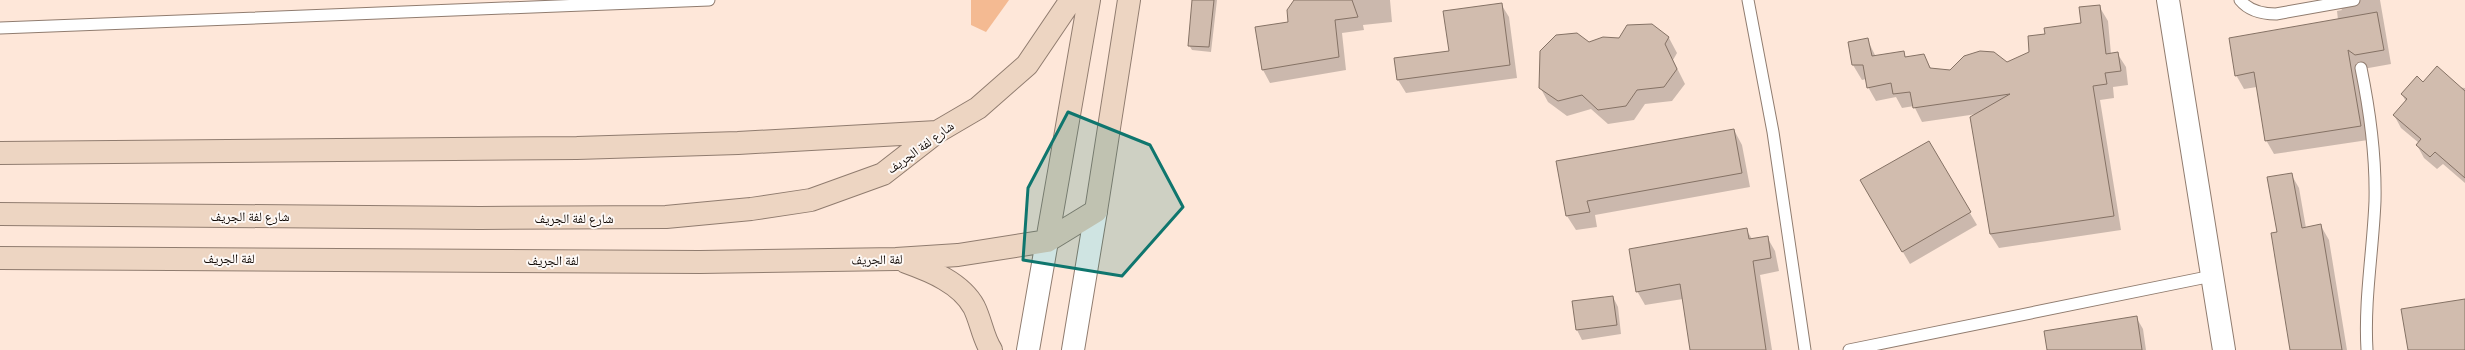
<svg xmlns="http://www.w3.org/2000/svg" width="2465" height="350" viewBox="0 0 2465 350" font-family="Cabin,'Noto Naskh Arabic',sans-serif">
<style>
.green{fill:#f4ba92}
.shadow{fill:#0003}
.building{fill:#d1bcae;stroke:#857265}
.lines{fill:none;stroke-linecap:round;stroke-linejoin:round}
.service-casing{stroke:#907c6f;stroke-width:13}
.minor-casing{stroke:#907c6f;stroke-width:24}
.tertiary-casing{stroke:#907c6f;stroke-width:24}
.secondary-casing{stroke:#907c6f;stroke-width:24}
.service{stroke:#fff;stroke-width:11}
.minor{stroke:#fff;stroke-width:22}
.tertiary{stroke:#fff;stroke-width:22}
.secondary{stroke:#edd5c2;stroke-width:22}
.marked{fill:#0f766e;fill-opacity:0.2;stroke:#0f766e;stroke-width:3;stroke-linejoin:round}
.labels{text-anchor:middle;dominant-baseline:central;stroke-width:4;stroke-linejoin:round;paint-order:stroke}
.street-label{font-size:13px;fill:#110a06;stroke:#fdf8f5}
</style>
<rect width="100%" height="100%" fill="#fee7d9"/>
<!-- green -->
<path class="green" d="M 971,0 L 1009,0 L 986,32 L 971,25 Z"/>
<!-- shadow -->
<path class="shadow" d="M 1193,0 L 1217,0 L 1211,52 L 1192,50 L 1189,45 Z
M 1295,0 L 1390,0 L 1392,22 L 1363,25 L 1364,30 L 1342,33 L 1346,70 L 1270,83 L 1263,70 L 1256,27 L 1289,23 Z
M 2336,0 L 2380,0 L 2391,64 L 2363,69 L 2356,63 L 2368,140 L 2274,154 L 2266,140 L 2257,87 L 2244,89 L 2236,75 L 2338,20 L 2337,11 L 2342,10 Z
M 1501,4 L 1509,17 L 1517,78 L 1406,93 L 1398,80 L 1396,59 L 1450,51 Z
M 2099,6 L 2108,21 L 2111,54 L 2117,53 L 2126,67 L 2128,85 L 2113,87 L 2114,98 L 2100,100 L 2121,230 L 1999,248 L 1990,234 L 1977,114 L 1922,122 L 1914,106 L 1902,108 L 1896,97 L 1876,101 L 1868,87 L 1866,79 L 1862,80 L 1853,65 L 1849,43 L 1867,39 L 1876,57 L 1903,52 L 1906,58 L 1923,55 L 1932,70 L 1951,71 L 2007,63 L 2030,53 L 2046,34 L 2082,23 Z
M 1652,25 L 1669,38 L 1677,53 L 1673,60 L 1685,84 L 1672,101 L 1645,104 L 1634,120 L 1608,124 L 1591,109 L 1567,116 L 1548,102 L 1540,87 L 1589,43 L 1620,40 Z
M 2424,83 L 2465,88 L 2465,183 L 2443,164 L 2437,169 L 2424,158 L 2417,145 L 2419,143 L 2401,128 L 2394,115 L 2406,102 L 2402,94 Z
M 1734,130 L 1742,145 L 1750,187 L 1595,215 L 1597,227 L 1576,230 L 1567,216 L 1558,161 Z
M 1928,142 L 1977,225 L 1910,264 L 1861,181 Z
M 2291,174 L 2299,188 L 2306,228 L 2321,226 L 2329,240 L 2347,350 L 2291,350 L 2278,232 Z
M 1746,229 L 1752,239 L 1767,237 L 1775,251 L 1779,271 L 1760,275 L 1772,350 L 1691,350 L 1683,299 L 1645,305 L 1637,291 Z
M 1613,297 L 1618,307 L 1621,334 L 1582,340 L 1577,330 Z
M 2136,317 L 2143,329 L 2146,350 L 2047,350 Z"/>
<!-- building -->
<path class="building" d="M 1192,0 L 1214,0 L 1209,47 L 1188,46 Z
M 1294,0 L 1352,0 L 1358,17 L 1335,20 L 1339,57 L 1262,70 L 1255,27 L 1288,22 L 1287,10 Z
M 1502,3 L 1510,65 L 1397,80 L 1394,58 L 1449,51 L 1443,11 Z
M 2100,5 L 2106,54 L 2118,52 L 2121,71 L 2105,73 L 2107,84 L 2093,86 L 2114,216 L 1990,234 L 1970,117 L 2010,94 L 1913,108 L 1910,92 L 1893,94 L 1891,83 L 1867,88 L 1863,65 L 1852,65 L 1848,42 L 1868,38 L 1872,56 L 1904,51 L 1905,57 L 1924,54 L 1930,68 L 1950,70 L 1964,56 L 1980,51 L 1994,52 L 2007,62 L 2029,52 L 2028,36 L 2045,34 L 2044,28 L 2081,23 L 2079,7 Z
M 2377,12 L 2384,50 L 2355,55 L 2348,50 L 2361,126 L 2265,141 L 2254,72 L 2235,76 L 2229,38 Z
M 1652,24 L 1669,37 L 1665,44 L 1677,69 L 1664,87 L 1637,90 L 1626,106 L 1598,110 L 1582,95 L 1558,101 L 1539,88 L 1540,51 L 1556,35 L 1577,33 L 1589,42 L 1603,37 L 1619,38 L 1627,25 Z
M 2437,66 L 2465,91 L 2465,178 L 2435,152 L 2430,157 L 2416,145 L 2421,139 L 2393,115 L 2407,99 L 2401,94 L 2417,76 L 2423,82 Z
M 1734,129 L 1742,173 L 1587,201 L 1590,212 L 1566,216 L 1556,161 Z
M 1929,141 L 1971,212 L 1902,252 L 1860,180 Z
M 2292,173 L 2302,228 L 2321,224 L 2342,350 L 2290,350 L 2271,233 L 2277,232 L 2267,177 Z
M 1747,228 L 1749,239 L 1768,236 L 1771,258 L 1753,261 L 1766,350 L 1690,350 L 1680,284 L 1636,292 L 1629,249 Z
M 1613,296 L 1617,325 L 1576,330 L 1572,301 Z
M 2465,299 L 2465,350 L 2408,350 L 2401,309 Z
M 2137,316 L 2142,350 L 2047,350 L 2044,331 Z"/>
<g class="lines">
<!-- service casing -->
<g class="service-casing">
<path id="service" d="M 1748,0 L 1773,132 L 1805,350
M 2240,0 C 2249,11 2262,14 2276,14 L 2354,0
M 0,28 L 709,0
M 2361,68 C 2370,112 2376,156 2375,201 C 2373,251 2364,300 2367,350
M 1849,350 L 2212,276"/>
</g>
<!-- minor casing -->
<g class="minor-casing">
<path id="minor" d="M 2168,0 L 2224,350"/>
</g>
<!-- tertiary casing -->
<g class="tertiary-casing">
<path id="tertiary" d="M 1028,350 L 1047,241
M 1073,350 L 1096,211"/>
</g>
<!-- secondary casing -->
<g class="secondary-casing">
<path id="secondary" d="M 0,153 L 577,148 L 738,143 L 937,132
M 0,214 L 480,218 L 666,217 L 751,209 L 811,200 L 883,174 L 937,132 L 978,108 L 1027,65 L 1071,0
M 1047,241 L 1089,0
M 0,258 L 700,262 L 896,259 L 958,255 L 1047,241 L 1096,211 L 1129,0
M 906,262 C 931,271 961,283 974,307 C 981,321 983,338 991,350"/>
</g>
<!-- service -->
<use href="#service" class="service"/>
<!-- minor -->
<use href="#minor" class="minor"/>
<!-- tertiary -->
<use href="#tertiary" class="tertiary"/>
<!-- secondary -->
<use href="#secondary" class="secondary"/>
</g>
<!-- marked area -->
<path class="marked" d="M 1068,112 L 1150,145 L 1183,207 L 1122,276 L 1023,260 L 1028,188 Z"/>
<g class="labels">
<!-- street labels -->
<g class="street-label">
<text transform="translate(920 147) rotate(-36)">شارع لفة الجريف</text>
<text x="250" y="216">شارع لفة الجريف</text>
<text x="574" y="218">شارع لفة الجريف</text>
<text x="229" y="258">لفة الجريف</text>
<text transform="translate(877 259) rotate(-1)">لفة الجريف</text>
<text x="553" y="260">لفة الجريف</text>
</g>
</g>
</svg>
